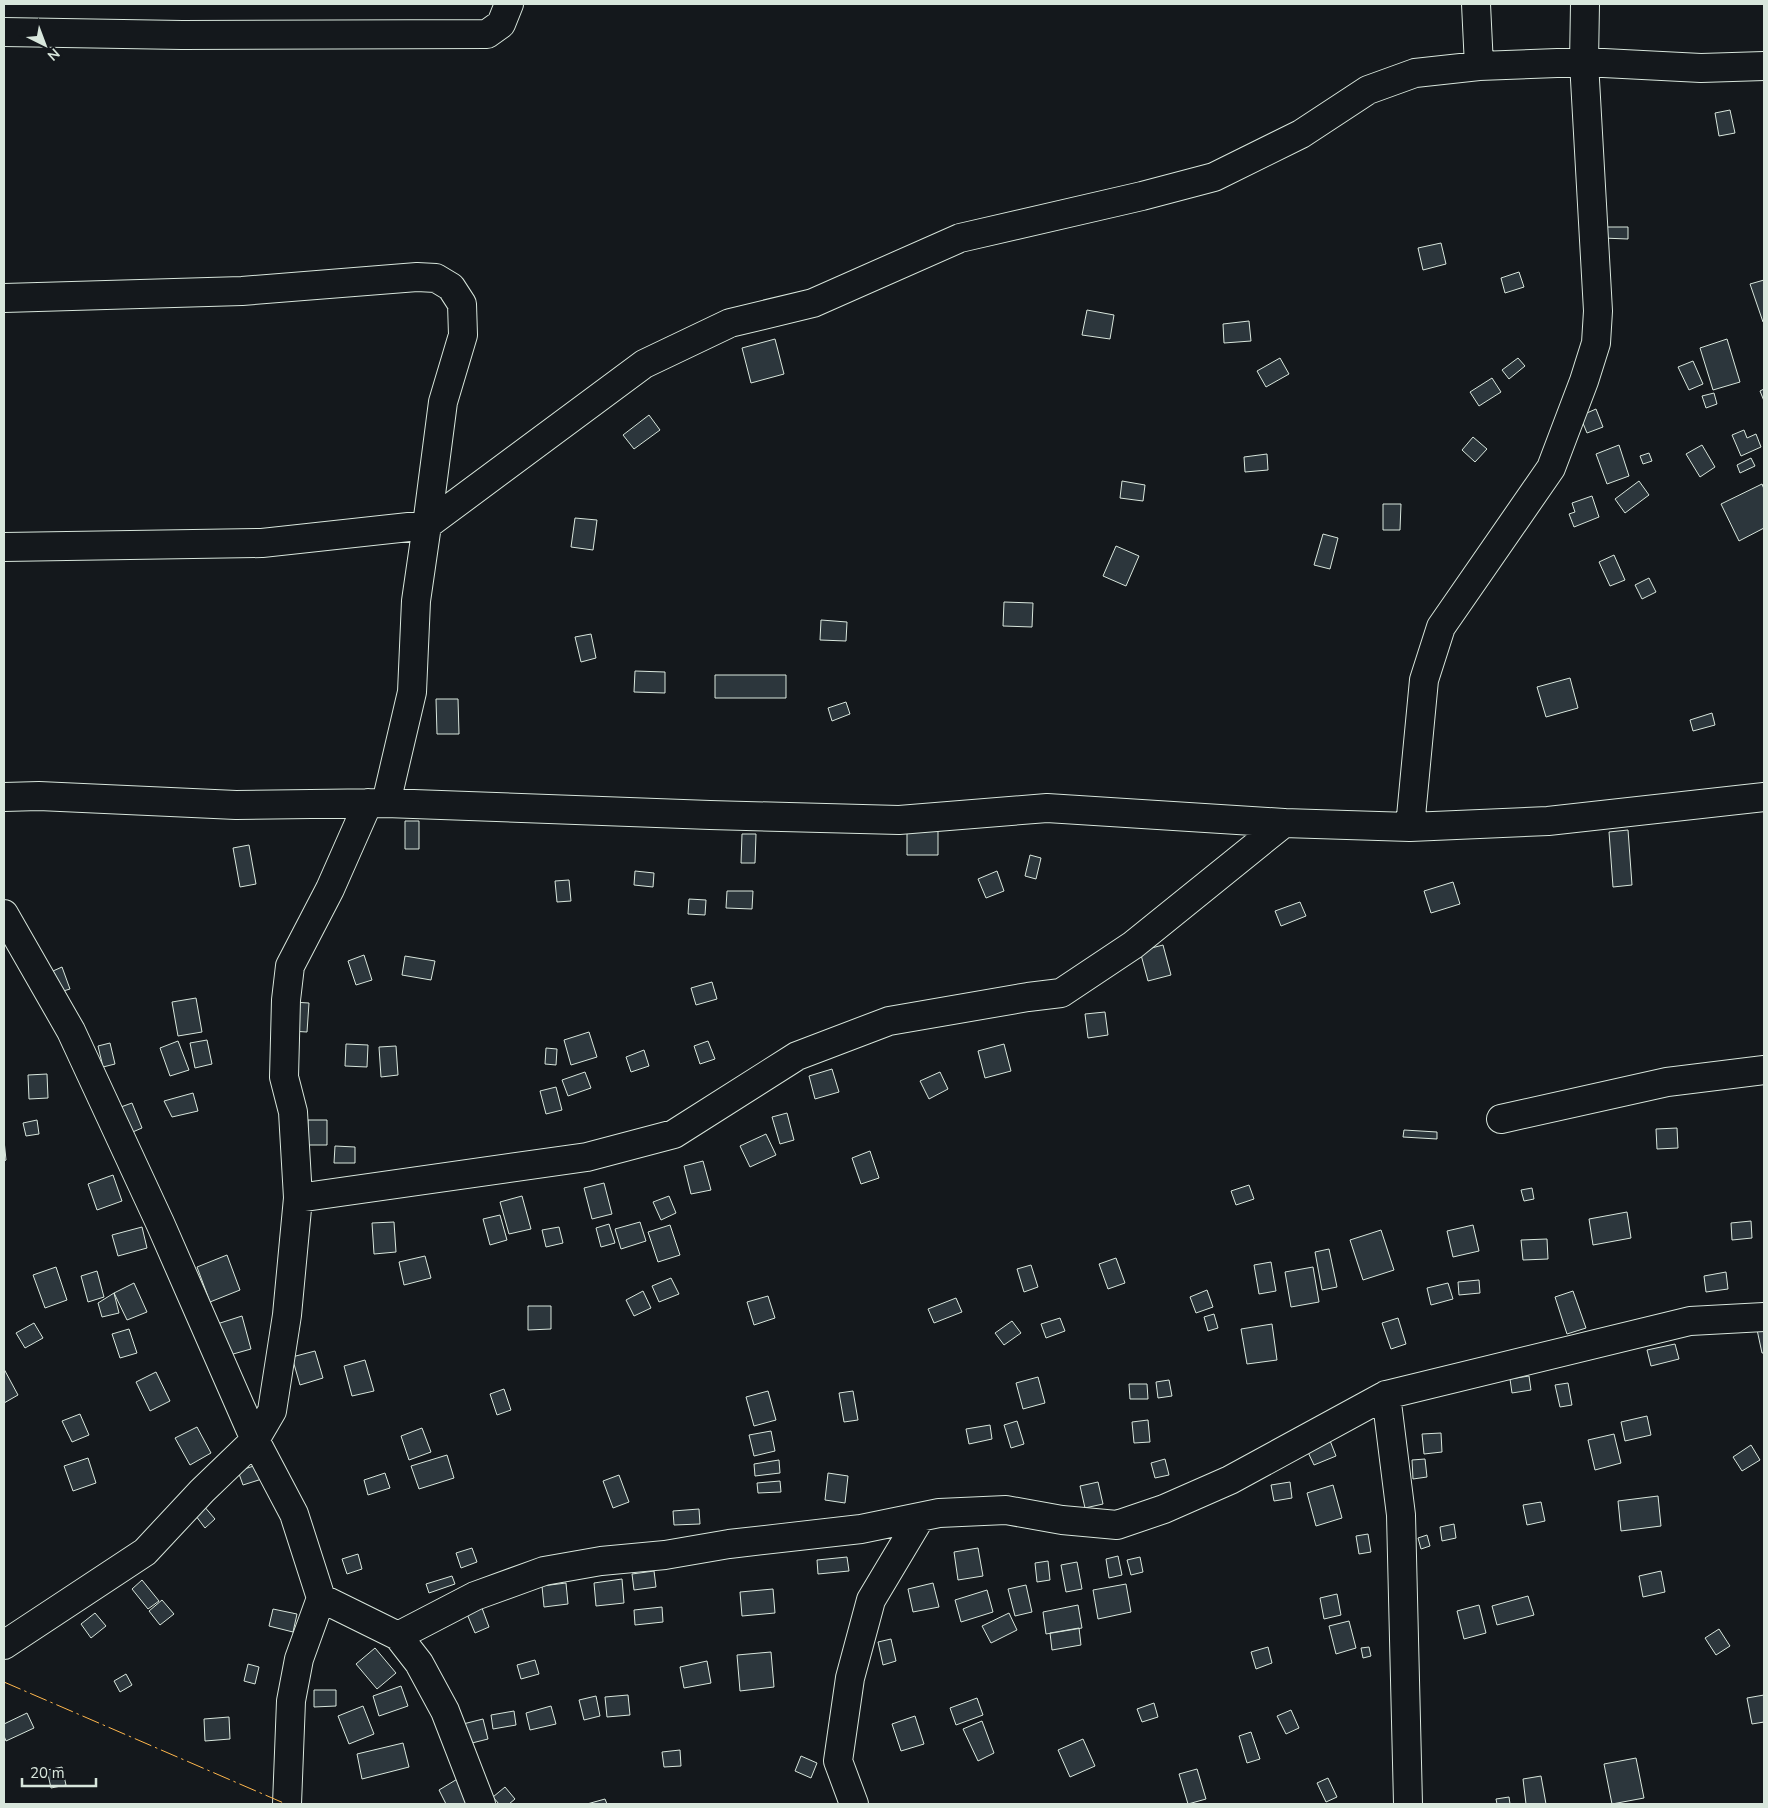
<svg xmlns="http://www.w3.org/2000/svg" width="1768" height="1808" viewBox="0 0 1768 1808" font-family="'Nunito Sans',sans-serif">
<style>
.building{fill:#2c363c;stroke:#d8e6dc}
.lines{fill:none;stroke-linecap:round;stroke-linejoin:round}
.minor-casing{stroke:#d8e6dc;stroke-width:30}
.minor{stroke:#14181c;stroke-width:28}
.power{stroke:#ffb74d;stroke-width:1;stroke-dasharray:18 4 2.5 4;stroke-linecap:butt}
</style>
<rect width="100%" height="100%" fill="#14181c"/>
<!-- building -->
<path class="building" d="M 1730,110 L 1735,133 L 1719,136 L 1715,113 Z
M 1603,227 L 1628,227 L 1628,239 L 1602,238 Z
M 1441,243 L 1446,264 L 1423,270 L 1418,248 Z
M 1519,272 L 1524,287 L 1505,293 L 1501,278 Z
M 1764,280 L 1764,322 L 1763,322 L 1750,284 Z
M 1087,310 L 1114,315 L 1110,339 L 1082,335 Z
M 1249,321 L 1251,341 L 1224,343 L 1223,324 Z
M 775,339 L 784,374 L 751,383 L 742,348 Z
M 1727,339 L 1740,382 L 1713,390 L 1700,348 Z
M 1280,358 L 1289,374 L 1266,387 L 1257,371 Z
M 1518,358 L 1525,366 L 1509,379 L 1502,370 Z
M 1693,361 L 1703,384 L 1689,390 L 1678,367 Z
M 1492,378 L 1501,392 L 1479,406 L 1470,392 Z
M 1764,389 L 1764,401 L 1760,391 Z
M 1714,393 L 1717,404 L 1706,408 L 1702,396 Z
M 1596,409 L 1603,427 L 1587,433 L 1580,416 Z
M 649,415 L 660,430 L 634,449 L 623,435 Z
M 1744,430 L 1747,438 L 1756,434 L 1761,447 L 1741,456 L 1732,435 Z
M 1473,437 L 1487,449 L 1475,462 L 1462,450 Z
M 1619,445 L 1629,476 L 1607,484 L 1596,454 Z
M 1702,445 L 1715,467 L 1700,477 L 1686,454 Z
M 1649,453 L 1652,461 L 1643,464 L 1640,456 Z
M 1267,454 L 1268,470 L 1245,472 L 1244,457 Z
M 1751,458 L 1755,466 L 1740,473 L 1737,465 Z
M 1122,481 L 1145,485 L 1143,501 L 1120,498 Z
M 1639,481 L 1649,495 L 1625,513 L 1615,499 Z
M 1762,484 L 1764,489 L 1764,528 L 1739,541 L 1721,504 Z
M 1592,496 L 1599,517 L 1574,527 L 1569,514 L 1575,512 L 1572,503 Z
M 1383,504 L 1401,504 L 1400,530 L 1383,530 Z
M 575,518 L 597,520 L 593,550 L 571,547 Z
M 1323,534 L 1338,538 L 1330,569 L 1314,565 Z
M 1116,546 L 1139,556 L 1126,586 L 1103,576 Z
M 1614,555 L 1625,580 L 1610,586 L 1599,562 Z
M 1649,578 L 1656,592 L 1642,599 L 1635,585 Z
M 1004,602 L 1033,603 L 1032,627 L 1003,626 Z
M 821,620 L 847,622 L 846,641 L 820,640 Z
M 591,634 L 596,658 L 581,662 L 575,637 Z
M 635,671 L 665,672 L 665,693 L 634,692 Z
M 715,675 L 786,675 L 786,698 L 715,698 Z
M 1570,678 L 1578,708 L 1546,717 L 1537,687 Z
M 436,699 L 458,699 L 459,734 L 437,734 Z
M 846,702 L 850,714 L 832,721 L 828,708 Z
M 1712,713 L 1715,725 L 1693,731 L 1690,720 Z
M 405,821 L 419,821 L 419,849 L 405,849 Z
M 1628,830 L 1632,885 L 1613,887 L 1609,832 Z
M 907,831 L 938,831 L 938,855 L 907,855 Z
M 742,834 L 756,834 L 755,863 L 741,863 Z
M 249,845 L 256,884 L 240,887 L 233,848 Z
M 1030,855 L 1041,858 L 1036,879 L 1025,876 Z
M 635,871 L 654,873 L 653,887 L 634,885 Z
M 997,871 L 1004,891 L 986,898 L 978,879 Z
M 569,880 L 571,901 L 557,902 L 555,881 Z
M 1453,882 L 1460,904 L 1431,913 L 1424,891 Z
M 727,891 L 753,891 L 752,909 L 726,908 Z
M 689,899 L 706,900 L 705,915 L 688,914 Z
M 1300,902 L 1306,916 L 1281,926 L 1275,911 Z
M 1163,945 L 1171,975 L 1148,981 L 1140,951 Z
M 364,955 L 372,980 L 356,985 L 348,961 Z
M 405,956 L 435,961 L 431,980 L 402,975 Z
M 62,967 L 70,989 L 60,992 L 53,971 Z
M 712,982 L 717,999 L 696,1005 L 691,988 Z
M 196,998 L 202,1032 L 178,1036 L 172,1002 Z
M 292,1002 L 309,1003 L 307,1032 L 290,1031 Z
M 1105,1012 L 1108,1035 L 1088,1038 L 1085,1014 Z
M 589,1032 L 597,1057 L 571,1065 L 564,1040 Z
M 207,1040 L 212,1064 L 195,1068 L 190,1043 Z
M 178,1041 L 189,1070 L 170,1076 L 160,1048 Z
M 708,1041 L 715,1059 L 700,1064 L 694,1046 Z
M 110,1043 L 115,1064 L 103,1067 L 98,1046 Z
M 346,1044 L 368,1045 L 367,1067 L 345,1066 Z
M 1004,1044 L 1011,1071 L 985,1078 L 978,1051 Z
M 396,1046 L 398,1075 L 381,1077 L 379,1047 Z
M 546,1048 L 557,1049 L 556,1065 L 545,1064 Z
M 644,1050 L 649,1066 L 631,1072 L 626,1057 Z
M 832,1069 L 839,1092 L 815,1099 L 809,1076 Z
M 585,1072 L 591,1088 L 568,1096 L 562,1080 Z
M 940,1072 L 948,1089 L 929,1099 L 920,1081 Z
M 47,1074 L 48,1098 L 29,1099 L 28,1075 Z
M 556,1087 L 562,1110 L 546,1114 L 540,1091 Z
M 193,1093 L 198,1111 L 172,1117 L 164,1101 Z
M 132,1103 L 142,1128 L 128,1134 L 118,1108 Z
M 787,1113 L 794,1140 L 780,1144 L 772,1117 Z
M 37,1120 L 39,1134 L 26,1136 L 23,1123 Z
M 308,1120 L 327,1120 L 327,1145 L 307,1145 Z
M 1677,1128 L 1678,1148 L 1657,1149 L 1656,1129 Z
M 1404,1130 L 1437,1132 L 1437,1139 L 1403,1137 Z
M 766,1134 L 776,1155 L 750,1167 L 740,1146 Z
M 4,1140 L 6,1160 L 4,1161 Z
M 335,1146 L 355,1147 L 355,1163 L 334,1163 Z
M 870,1151 L 879,1178 L 861,1184 L 852,1158 Z
M 703,1161 L 711,1190 L 691,1194 L 684,1166 Z
M 113,1175 L 122,1201 L 97,1210 L 88,1184 Z
M 604,1183 L 612,1214 L 592,1219 L 584,1188 Z
M 1249,1185 L 1254,1199 L 1236,1205 L 1231,1191 Z
M 1532,1188 L 1534,1199 L 1524,1201 L 1521,1190 Z
M 522,1196 L 531,1229 L 509,1234 L 500,1202 Z
M 669,1196 L 676,1213 L 661,1220 L 653,1202 Z
M 1627,1212 L 1631,1238 L 1593,1245 L 1589,1219 Z
M 500,1215 L 507,1240 L 490,1245 L 483,1219 Z
M 1751,1221 L 1752,1238 L 1732,1240 L 1731,1223 Z
M 394,1222 L 396,1252 L 374,1254 L 372,1223 Z
M 640,1222 L 646,1241 L 621,1249 L 615,1229 Z
M 609,1224 L 615,1243 L 601,1247 L 596,1228 Z
M 670,1225 L 680,1255 L 658,1262 L 648,1232 Z
M 1473,1225 L 1479,1251 L 1453,1257 L 1447,1231 Z
M 142,1227 L 147,1248 L 118,1256 L 112,1235 Z
M 559,1227 L 563,1243 L 546,1247 L 542,1230 Z
M 1381,1230 L 1394,1270 L 1363,1280 L 1350,1240 Z
M 1547,1239 L 1548,1259 L 1523,1260 L 1521,1240 Z
M 1329,1249 L 1337,1287 L 1322,1290 L 1315,1252 Z
M 227,1255 L 240,1290 L 210,1302 L 197,1267 Z
M 425,1256 L 431,1278 L 404,1285 L 399,1262 Z
M 1116,1258 L 1125,1283 L 1108,1289 L 1099,1264 Z
M 1271,1262 L 1276,1291 L 1259,1294 L 1254,1265 Z
M 1031,1265 L 1038,1287 L 1024,1292 L 1017,1269 Z
M 56,1267 L 67,1300 L 45,1308 L 33,1275 Z
M 1313,1267 L 1319,1302 L 1291,1307 L 1285,1272 Z
M 97,1271 L 104,1297 L 88,1302 L 81,1276 Z
M 1726,1272 L 1728,1289 L 1706,1292 L 1704,1276 Z
M 671,1278 L 679,1294 L 659,1302 L 652,1286 Z
M 1479,1280 L 1480,1293 L 1459,1295 L 1458,1282 Z
M 134,1283 L 147,1312 L 127,1320 L 114,1293 Z
M 1448,1283 L 1453,1299 L 1431,1305 L 1427,1288 Z
M 1207,1290 L 1213,1307 L 1196,1313 L 1190,1297 Z
M 643,1291 L 651,1308 L 634,1316 L 626,1300 Z
M 1573,1291 L 1586,1328 L 1567,1334 L 1555,1297 Z
M 114,1293 L 119,1313 L 102,1317 L 98,1303 Z
M 768,1296 L 775,1318 L 754,1325 L 747,1302 Z
M 956,1298 L 962,1312 L 934,1323 L 928,1309 Z
M 528,1306 L 551,1306 L 551,1329 L 528,1330 Z
M 1214,1314 L 1218,1328 L 1208,1331 L 1204,1317 Z
M 242,1316 L 251,1349 L 226,1356 L 217,1324 Z
M 1060,1318 L 1065,1331 L 1046,1338 L 1041,1324 Z
M 1398,1318 L 1406,1344 L 1391,1349 L 1382,1323 Z
M 1012,1321 L 1021,1333 L 1004,1345 L 995,1333 Z
M 34,1323 L 43,1338 L 25,1348 L 16,1333 Z
M 1764,1323 L 1764,1353 L 1762,1353 L 1756,1325 Z
M 1272,1324 L 1277,1360 L 1247,1364 L 1241,1329 Z
M 129,1329 L 137,1353 L 120,1358 L 112,1334 Z
M 1675,1344 L 1679,1359 L 1651,1366 L 1647,1350 Z
M 315,1351 L 323,1378 L 300,1385 L 292,1357 Z
M 365,1360 L 374,1391 L 352,1396 L 344,1366 Z
M 4,1369 L 18,1395 L 4,1403 Z
M 156,1372 L 170,1401 L 150,1411 L 136,1382 Z
M 1529,1376 L 1531,1390 L 1512,1393 L 1510,1379 Z
M 1038,1377 L 1045,1403 L 1023,1409 L 1016,1383 Z
M 1169,1380 L 1172,1396 L 1158,1398 L 1156,1382 Z
M 1568,1383 L 1572,1405 L 1560,1407 L 1555,1385 Z
M 1129,1384 L 1147,1384 L 1148,1399 L 1130,1399 Z
M 504,1389 L 511,1410 L 497,1415 L 490,1394 Z
M 768,1391 L 776,1420 L 754,1426 L 746,1397 Z
M 853,1391 L 858,1420 L 844,1422 L 839,1393 Z
M 80,1414 L 89,1435 L 72,1442 L 62,1421 Z
M 1647,1416 L 1651,1435 L 1625,1441 L 1621,1422 Z
M 1148,1420 L 1150,1442 L 1134,1443 L 1132,1422 Z
M 1017,1421 L 1024,1444 L 1011,1448 L 1004,1425 Z
M 990,1425 L 992,1439 L 969,1444 L 966,1429 Z
M 197,1427 L 211,1453 L 190,1465 L 175,1438 Z
M 422,1428 L 431,1452 L 409,1460 L 401,1436 Z
M 771,1431 L 775,1451 L 754,1456 L 749,1435 Z
M 1441,1433 L 1442,1452 L 1424,1454 L 1422,1434 Z
M 1614,1434 L 1621,1463 L 1595,1470 L 1588,1440 Z
M 1329,1438 L 1336,1456 L 1314,1465 L 1306,1448 Z
M 1751,1445 L 1760,1460 L 1742,1471 L 1733,1457 Z
M 447,1455 L 454,1478 L 419,1489 L 411,1466 Z
M 88,1458 L 96,1483 L 73,1491 L 64,1466 Z
M 1165,1459 L 1169,1475 L 1155,1478 L 1151,1463 Z
M 1425,1459 L 1427,1477 L 1413,1479 L 1412,1460 Z
M 779,1460 L 780,1473 L 755,1476 L 754,1464 Z
M 260,1464 L 265,1478 L 243,1485 L 238,1471 Z
M 385,1473 L 390,1488 L 368,1495 L 364,1480 Z
M 828,1473 L 848,1476 L 845,1503 L 825,1500 Z
M 619,1475 L 629,1502 L 613,1508 L 603,1481 Z
M 780,1481 L 781,1492 L 758,1493 L 757,1483 Z
M 1098,1482 L 1103,1504 L 1085,1508 L 1080,1486 Z
M 1290,1482 L 1292,1498 L 1274,1501 L 1271,1485 Z
M 1333,1485 L 1342,1518 L 1316,1526 L 1307,1493 Z
M 1658,1496 L 1661,1526 L 1621,1531 L 1618,1501 Z
M 1541,1502 L 1545,1521 L 1527,1525 L 1523,1505 Z
M 203,1505 L 215,1519 L 205,1528 L 193,1512 Z
M 699,1509 L 700,1524 L 674,1525 L 673,1511 Z
M 1454,1524 L 1456,1538 L 1442,1541 L 1440,1527 Z
M 1368,1534 L 1371,1552 L 1359,1554 L 1356,1536 Z
M 1427,1535 L 1430,1546 L 1421,1549 L 1418,1538 Z
M 472,1548 L 477,1562 L 461,1568 L 456,1553 Z
M 978,1548 L 983,1576 L 958,1580 L 954,1552 Z
M 358,1554 L 362,1569 L 347,1574 L 342,1559 Z
M 1118,1556 L 1122,1575 L 1109,1578 L 1106,1559 Z
M 847,1557 L 849,1571 L 818,1574 L 817,1560 Z
M 1140,1557 L 1143,1572 L 1131,1575 L 1127,1560 Z
M 1048,1561 L 1050,1580 L 1037,1582 L 1035,1563 Z
M 1077,1562 L 1082,1589 L 1066,1592 L 1061,1565 Z
M 654,1571 L 656,1587 L 634,1590 L 632,1574 Z
M 1661,1571 L 1665,1592 L 1643,1597 L 1639,1576 Z
M 452,1576 L 455,1584 L 429,1593 L 426,1584 Z
M 622,1579 L 624,1603 L 596,1606 L 594,1583 Z
M 142,1580 L 159,1601 L 148,1609 L 132,1589 Z
M 566,1583 L 568,1604 L 544,1607 L 542,1586 Z
M 933,1583 L 939,1607 L 913,1612 L 908,1589 Z
M 1126,1584 L 1131,1612 L 1098,1619 L 1093,1590 Z
M 1026,1585 L 1032,1612 L 1015,1616 L 1008,1589 Z
M 773,1589 L 775,1613 L 742,1616 L 740,1592 Z
M 987,1590 L 993,1612 L 961,1622 L 955,1600 Z
M 1337,1594 L 1341,1615 L 1324,1619 L 1320,1598 Z
M 1528,1596 L 1534,1615 L 1497,1625 L 1492,1606 Z
M 162,1600 L 174,1614 L 160,1625 L 149,1611 Z
M 1078,1605 L 1082,1628 L 1046,1634 L 1043,1612 Z
M 1479,1605 L 1486,1633 L 1464,1639 L 1457,1611 Z
M 662,1607 L 663,1622 L 635,1625 L 634,1610 Z
M 482,1608 L 489,1627 L 475,1633 L 467,1614 Z
M 273,1609 L 297,1614 L 293,1632 L 269,1626 Z
M 95,1613 L 106,1626 L 91,1638 L 81,1624 Z
M 1009,1613 L 1017,1630 L 991,1643 L 982,1626 Z
M 1349,1621 L 1356,1648 L 1336,1654 L 1329,1626 Z
M 1079,1628 L 1081,1645 L 1052,1650 L 1050,1633 Z
M 1719,1629 L 1730,1646 L 1716,1655 L 1705,1638 Z
M 891,1639 L 896,1661 L 883,1665 L 878,1642 Z
M 1268,1647 L 1272,1663 L 1256,1669 L 1251,1652 Z
M 1369,1647 L 1371,1656 L 1363,1658 L 1361,1648 Z
M 375,1648 L 396,1673 L 377,1689 L 356,1664 Z
M 771,1652 L 774,1687 L 740,1691 L 737,1655 Z
M 535,1660 L 539,1674 L 521,1679 L 517,1665 Z
M 707,1661 L 711,1683 L 684,1688 L 680,1667 Z
M 248,1664 L 259,1667 L 255,1684 L 244,1681 Z
M 126,1674 L 132,1685 L 120,1692 L 114,1681 Z
M 401,1686 L 408,1706 L 379,1716 L 373,1696 Z
M 314,1690 L 336,1690 L 336,1706 L 314,1707 Z
M 628,1695 L 630,1715 L 607,1717 L 605,1697 Z
M 1764,1695 L 1764,1722 L 1752,1724 L 1747,1698 Z
M 596,1696 L 600,1716 L 584,1720 L 579,1700 Z
M 977,1698 L 983,1715 L 956,1725 L 950,1708 Z
M 1154,1703 L 1158,1717 L 1142,1722 L 1137,1709 Z
M 363,1706 L 374,1734 L 349,1744 L 338,1716 Z
M 551,1706 L 556,1724 L 530,1730 L 526,1713 Z
M 1291,1710 L 1299,1728 L 1286,1734 L 1277,1716 Z
M 514,1711 L 516,1725 L 493,1729 L 491,1715 Z
M 27,1713 L 34,1728 L 6,1741 L 4,1736 L 4,1724 Z
M 915,1716 L 924,1744 L 901,1751 L 892,1724 Z
M 229,1717 L 230,1739 L 205,1741 L 204,1719 Z
M 483,1719 L 488,1739 L 464,1745 L 459,1725 Z
M 982,1721 L 994,1753 L 978,1761 L 963,1729 Z
M 1251,1732 L 1260,1759 L 1247,1763 L 1239,1736 Z
M 1083,1739 L 1095,1766 L 1070,1777 L 1058,1750 Z
M 403,1743 L 409,1767 L 362,1779 L 357,1754 Z
M 680,1750 L 681,1766 L 664,1767 L 662,1752 Z
M 801,1756 L 817,1763 L 811,1778 L 795,1771 Z
M 1636,1758 L 1644,1798 L 1612,1804 L 1604,1764 Z
M 62,1767 L 66,1785 L 51,1788 L 47,1770 Z
M 1197,1769 L 1206,1799 L 1188,1804 L 1179,1774 Z
M 1541,1776 L 1546,1804 L 1526,1804 L 1523,1779 Z
M 459,1778 L 473,1804 L 446,1804 L 439,1790 Z
M 1328,1778 L 1337,1797 L 1326,1802 L 1317,1783 Z
M 505,1787 L 515,1799 L 509,1804 L 499,1804 L 493,1797 Z
M 1509,1797 L 1510,1804 L 1497,1804 L 1496,1799 Z
M 605,1799 L 607,1804 L 587,1804 Z"/>
<g class="lines">
<!-- minor casing -->
<g class="minor-casing">
<path id="minor" d="M 1476,4 L 1479,66
M 4,32 L 182,35 L 487,34 L 501,24 L 509,4
M 4,298 L 242,291 L 417,277 L 436,278 L 451,287 L 462,304 L 463,335 L 443,402 L 427,525 L 262,543 L 4,547
M 4,797 L 39,796 L 236,805 L 386,803 L 710,815 L 899,820 L 1047,808 L 1284,823 L 1410,827 L 1548,821 L 1764,797
M 386,803 L 412,692 L 416,601 L 427,525 L 644,364 L 730,323 L 813,303 L 960,238 L 1142,196 L 1214,177 L 1301,134 L 1368,90 L 1415,73 L 1479,66 L 1584,62 L 1585,4
M 1410,827 L 1424,680 L 1441,627 L 1551,468 L 1584,381 L 1596,343 L 1598,311 L 1584,62 L 1701,68 L 1764,66
M 4,914 L 71,1031 L 160,1223 L 255,1440 L 294,1514 L 321,1598 L 299,1659 L 291,1701 L 287,1804
M 1501,1119 L 1667,1082 L 1764,1070
M 298,1198 L 587,1157 L 674,1134 L 797,1056 L 889,1021 L 1028,997 L 1061,993 L 1133,945 L 1284,823
M 1386,1395 L 1401,1515 L 1408,1804
M 321,1598 L 398,1636 L 475,1596 L 544,1571 L 601,1561 L 665,1555 L 729,1544 L 861,1529 L 939,1513 L 1006,1510 L 1062,1520 L 1117,1525 L 1164,1509 L 1230,1480 L 1386,1395 L 1690,1321 L 1764,1317
M 398,1636 L 419,1663 L 445,1711 L 481,1804
M 4,1645 L 145,1552 L 202,1491 L 255,1440 L 272,1411 L 287,1315 L 298,1198 L 293,1112 L 284,1077 L 286,1000 L 290,966 L 330,889 L 368,803
M 854,1804 L 838,1761 L 850,1678 L 871,1600 L 920,1518"/>
</g>
<!-- minor -->
<use href="#minor" class="minor"/>
<!-- power -->
<path class="power" d="M 4,1682 L 286,1804"/>
</g>
<!-- border -->
<rect width="1768" height="1808" fill="none" stroke="#d8e6dc" stroke-width="10"/>
<!-- north arrow -->
<g transform="translate(45 45) rotate(138)" stroke="#14181c" stroke-width="4" paint-order="stroke">
<path d="M0-4L9 19L0 12L-9 19Z" fill="#d8e6dc"/>
<text y="-8" font-size="14" font-weight="bold" text-anchor="middle" fill="#d8e6dc">N</text>
</g>
<!-- scale -->
<path d="M22 1778v8h74v-8" fill="none" stroke="#d8e6dc" stroke-width="2.5"/>
<text x="30" y="1778" font-size="15" fill="#d8e6dc" stroke="#14181c" stroke-width="4" paint-order="stroke">20 m</text>
</svg>
